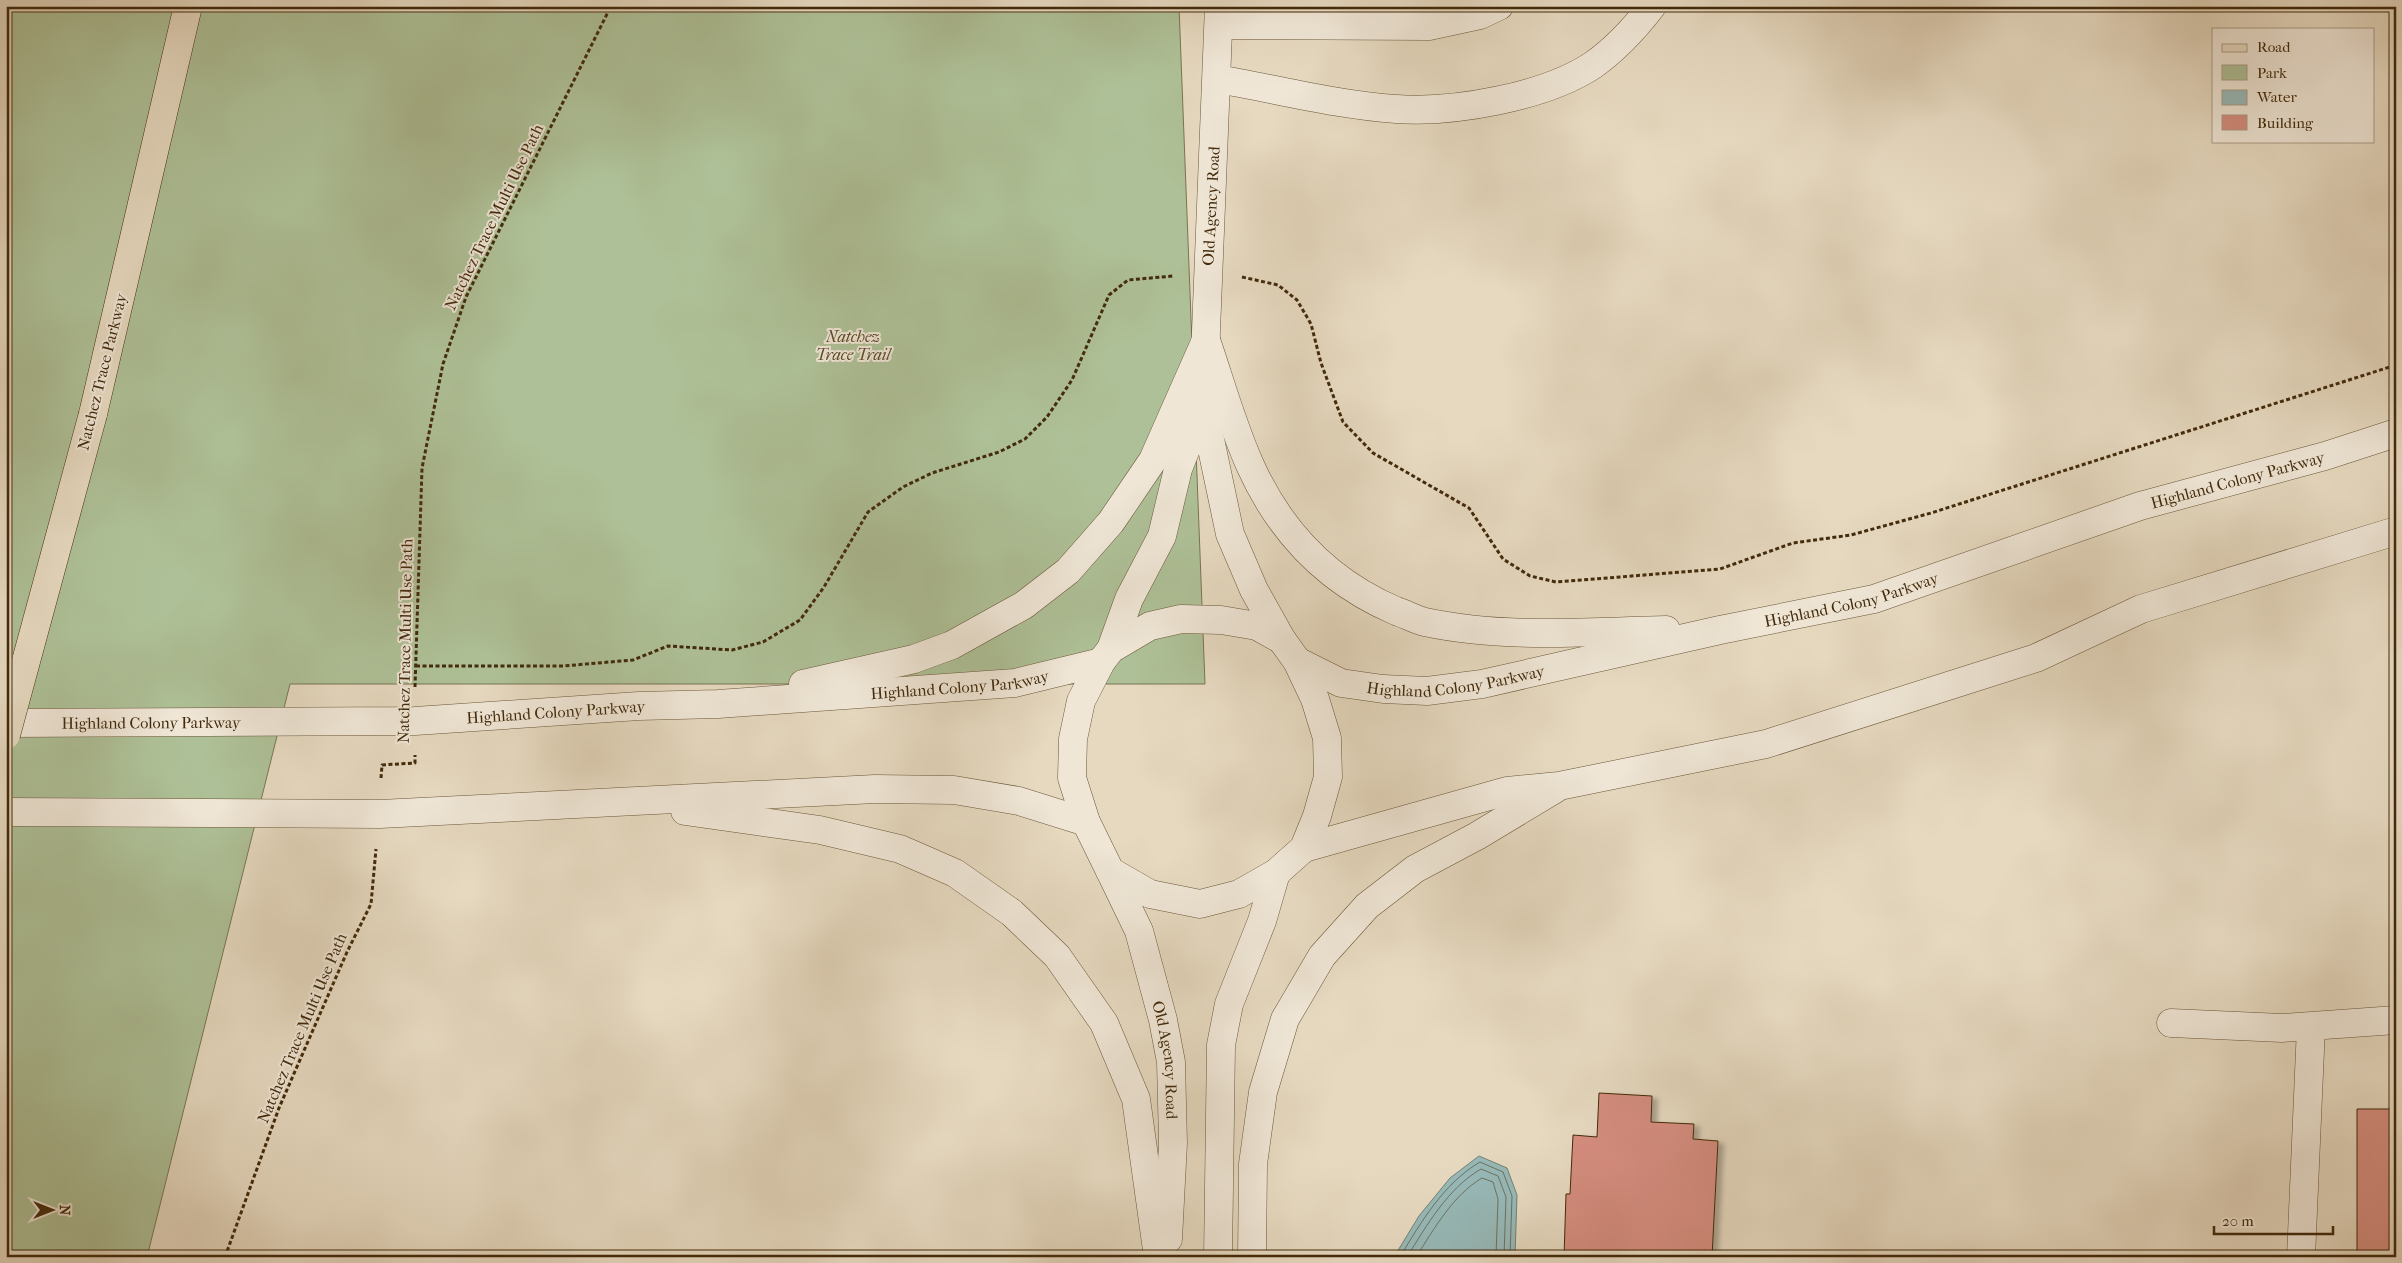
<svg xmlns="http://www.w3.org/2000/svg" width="2402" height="1263" viewBox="0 0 2402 1263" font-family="'IM FELL French Canon',serif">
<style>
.green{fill:#aec097;stroke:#787551}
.water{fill:#97b9b8;stroke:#758073}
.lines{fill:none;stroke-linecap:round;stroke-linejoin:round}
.shore{stroke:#6c7262;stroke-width:1}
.building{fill:#d58d7f;stroke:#422a0b;filter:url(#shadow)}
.minor-casing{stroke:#6b5638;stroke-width:29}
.major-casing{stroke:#422a0b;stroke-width:29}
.path{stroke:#422a0b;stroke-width:3;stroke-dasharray:4 2.5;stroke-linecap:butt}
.minor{stroke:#efe6d6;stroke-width:28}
.major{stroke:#e6d9c0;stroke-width:28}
.major-bridge-casing{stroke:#422a0b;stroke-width:29;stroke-linecap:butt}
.major-bridge{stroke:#e6d9c0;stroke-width:28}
.labels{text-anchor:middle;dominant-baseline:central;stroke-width:4;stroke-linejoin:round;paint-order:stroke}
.street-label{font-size:16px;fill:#422a0b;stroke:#efe6d6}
.park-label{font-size:16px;font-style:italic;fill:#584827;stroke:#efe6d6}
</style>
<defs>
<filter id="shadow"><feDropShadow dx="5.5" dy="3" stdDeviation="2.5" flood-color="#0004"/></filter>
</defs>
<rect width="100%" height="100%" fill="#e6d9c0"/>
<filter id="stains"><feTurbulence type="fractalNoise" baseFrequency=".004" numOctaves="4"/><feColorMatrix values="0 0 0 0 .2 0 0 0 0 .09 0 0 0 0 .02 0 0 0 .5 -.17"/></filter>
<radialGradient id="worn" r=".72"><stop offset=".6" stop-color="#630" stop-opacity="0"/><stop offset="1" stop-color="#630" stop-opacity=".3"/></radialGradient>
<!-- green -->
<path class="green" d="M 6,6 L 1179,6 L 1205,684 L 290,684 L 147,1257 L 6,1257 Z"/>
<!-- water -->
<path class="water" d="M 1479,1156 L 1507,1168 L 1517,1195 L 1515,1257 L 1394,1257 L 1419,1216 L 1450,1178 Z"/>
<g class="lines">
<!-- shore -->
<path class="shore" d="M 1400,1257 C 1421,1222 1444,1183 1480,1162 L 1503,1172 L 1512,1196 L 1510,1257
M 1407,1257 C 1427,1225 1448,1188 1481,1169 L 1498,1176 L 1506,1197 L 1504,1257
M 1416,1257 C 1434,1229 1453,1195 1482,1178 L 1493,1182 L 1498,1199 L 1496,1257"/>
</g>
<!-- building -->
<path class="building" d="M 1599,1093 L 1652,1096 L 1651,1122 L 1694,1124 L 1693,1139 L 1718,1141 L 1712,1257 L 1564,1257 L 1566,1194 L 1570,1194 L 1573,1135 L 1597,1137 Z
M 2357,1109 L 2396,1109 L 2396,1257 L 2357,1257 Z"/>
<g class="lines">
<!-- minor casing -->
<g class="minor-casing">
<g id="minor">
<path d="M 1219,6 L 1203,406 L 1230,534 L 1254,590 L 1282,640"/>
<path d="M 1219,25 L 1429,26 L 1480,15 L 1499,6"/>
<path d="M 1217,79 C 1276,89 1336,105 1396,109 C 1453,113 1545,97 1593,65 C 1616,49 1635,28 1652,6"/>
<path d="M 1206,340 C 1220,381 1232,425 1250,465 C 1280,532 1328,582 1396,611 C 1406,614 1415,620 1425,622 C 1504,639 1586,632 1666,630"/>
<path d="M 1181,619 L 1221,620 L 1257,626 L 1282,640 L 1297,661 L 1315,699 L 1327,738 L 1328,777 L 1317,816 L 1304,848 L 1276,873 L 1239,894 L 1200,904 L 1150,894 L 1110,871 L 1086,822 L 1072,778 L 1073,739 L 1081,701 L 1101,662 L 1111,649 L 1150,626 Z"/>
<path d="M 1111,649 L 1129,599 L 1162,536 L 1178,469 L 1203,406"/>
<path id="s1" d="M 1297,661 L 1341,683 L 1383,689 L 1427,691 L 1482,684 L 1720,630 L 1874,599 L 2140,506 L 2325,456 L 2396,433"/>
<path d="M 803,684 L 914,659 L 952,645 L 1024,605 L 1068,571 L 1111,522 L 1153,460 L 1206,340"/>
<path id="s2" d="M 6,723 L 415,721 L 639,706 L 718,704 L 1015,683 L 1101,662"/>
<path d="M 685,811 L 820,830 L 900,849 L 955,873 L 1012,913 L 1057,956 L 1104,1023 L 1136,1099 L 1158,1257"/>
<path d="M 6,812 L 380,814 L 875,789 L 954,790 L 1019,801 L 1086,822"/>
<path d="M 1304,848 L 1507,791 L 1559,786 L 1766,744 L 2036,658 L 2141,609 L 2396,531"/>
<path id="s3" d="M 1110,871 L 1139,931 L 1163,1020 L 1171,1062 L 1173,1143 L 1168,1239"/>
<path d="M 2171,1023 L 2282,1028 L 2396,1020"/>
<path d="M 1218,1257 L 1221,1045 L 1229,1004 L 1262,921 L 1276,873"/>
<path d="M 1252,1257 L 1253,1164 L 1263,1092 L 1285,1019 L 1322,956 L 1367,906 L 1415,869 L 1477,836 L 1555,789"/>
<path d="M 2301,1257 L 2311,1027"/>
</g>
</g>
<!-- major casing -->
<g class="major-casing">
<path id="major" d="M 93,414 L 188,6"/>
</g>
<!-- path -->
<path class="path" d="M 1242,277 L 1278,285 L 1297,300 L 1311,324 L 1321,363 L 1343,422 L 1373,453 L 1469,508 L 1503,559 L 1530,576 L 1556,582 L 1720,569 L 1793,543 L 1851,535 L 1931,513 L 2396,365
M 416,666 L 563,666 L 633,660 L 668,646 L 732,650 L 763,642 L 800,620 L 824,587 L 868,512 L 903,487 L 932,473 L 999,452 L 1025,439 L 1047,417 L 1072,380 L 1109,295 L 1128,280 L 1173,276
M 415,687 L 422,468 L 443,364 L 466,297 L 611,6
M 381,778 L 382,765 L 415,763 L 415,755
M 225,1257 L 279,1108 L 347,952 L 371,904 L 376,849"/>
<!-- minor -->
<use href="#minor" class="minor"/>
<!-- major -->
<use href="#major" class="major"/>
<!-- major-bridge casing -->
<g class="major-bridge-casing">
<path id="major-bridge" d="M 6,735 L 93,414"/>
</g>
<!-- major-bridge -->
<use href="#major-bridge" class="major-bridge"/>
</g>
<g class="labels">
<!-- street labels -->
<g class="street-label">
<text transform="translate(1211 206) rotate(-87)">Old Agency Road</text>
<text transform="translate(494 217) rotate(-64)">Natchez Trace Multi Use Path</text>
<text transform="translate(102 372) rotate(-76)">Natchez Trace Parkway</text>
<text stroke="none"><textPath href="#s1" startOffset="975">Highland Colony Parkway</textPath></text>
<text stroke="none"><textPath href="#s1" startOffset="570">Highland Colony Parkway</textPath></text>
<text transform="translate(405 641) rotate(-89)">Natchez Trace Multi Use Path</text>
<text stroke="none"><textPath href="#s1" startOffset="165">Highland Colony Parkway</textPath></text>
<text stroke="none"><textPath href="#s2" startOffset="955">Highland Colony Parkway</textPath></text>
<text stroke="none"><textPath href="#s2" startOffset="550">Highland Colony Parkway</textPath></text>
<text stroke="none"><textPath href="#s2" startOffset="145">Highland Colony Parkway</textPath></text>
<text transform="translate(302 1028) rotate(-67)">Natchez Trace Multi Use Path</text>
<text stroke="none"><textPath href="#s3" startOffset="199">Old Agency Road</textPath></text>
</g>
<!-- park labels -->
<g class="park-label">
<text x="853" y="336">Natchez<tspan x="853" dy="18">Trace Trail</tspan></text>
</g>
</g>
<!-- margin -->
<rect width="2402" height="1263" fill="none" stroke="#e6d9c0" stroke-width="25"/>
<rect x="8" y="8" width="2387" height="1248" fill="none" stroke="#422a0b" stroke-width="2.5"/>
<rect x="12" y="12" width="2377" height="1238" fill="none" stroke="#422a0b"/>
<!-- legend -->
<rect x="2212" y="28" width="162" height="115" fill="#efe6d6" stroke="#aa9b85"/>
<rect x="2222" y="44" width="25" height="8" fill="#e6d9c0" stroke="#aa9b85"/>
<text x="2257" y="52" font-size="15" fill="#422a0b">Road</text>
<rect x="2222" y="65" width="25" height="15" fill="#aec097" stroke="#aa9b85"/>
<text x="2257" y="78" font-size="15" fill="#422a0b">Park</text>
<rect x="2222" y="90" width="25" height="15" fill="#97b9b8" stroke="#aa9b85"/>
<text x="2257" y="102" font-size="15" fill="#422a0b">Water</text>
<rect x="2222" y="115" width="25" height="15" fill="#d58d7f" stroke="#aa9b85"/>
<text x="2257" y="128" font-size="15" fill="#422a0b">Building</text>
<!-- north arrow -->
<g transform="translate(52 1210) rotate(90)" stroke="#efe6d6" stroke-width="4" paint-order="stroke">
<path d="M0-4L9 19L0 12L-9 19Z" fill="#422a0b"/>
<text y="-8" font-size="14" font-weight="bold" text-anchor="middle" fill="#422a0b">N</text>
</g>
<!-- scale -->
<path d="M2214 1226v8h119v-8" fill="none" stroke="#422a0b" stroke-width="2.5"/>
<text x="2222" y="1226" font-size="15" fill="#422a0b" stroke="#efe6d6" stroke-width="4" paint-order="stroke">20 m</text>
<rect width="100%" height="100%" filter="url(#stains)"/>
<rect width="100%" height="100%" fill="url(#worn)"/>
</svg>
